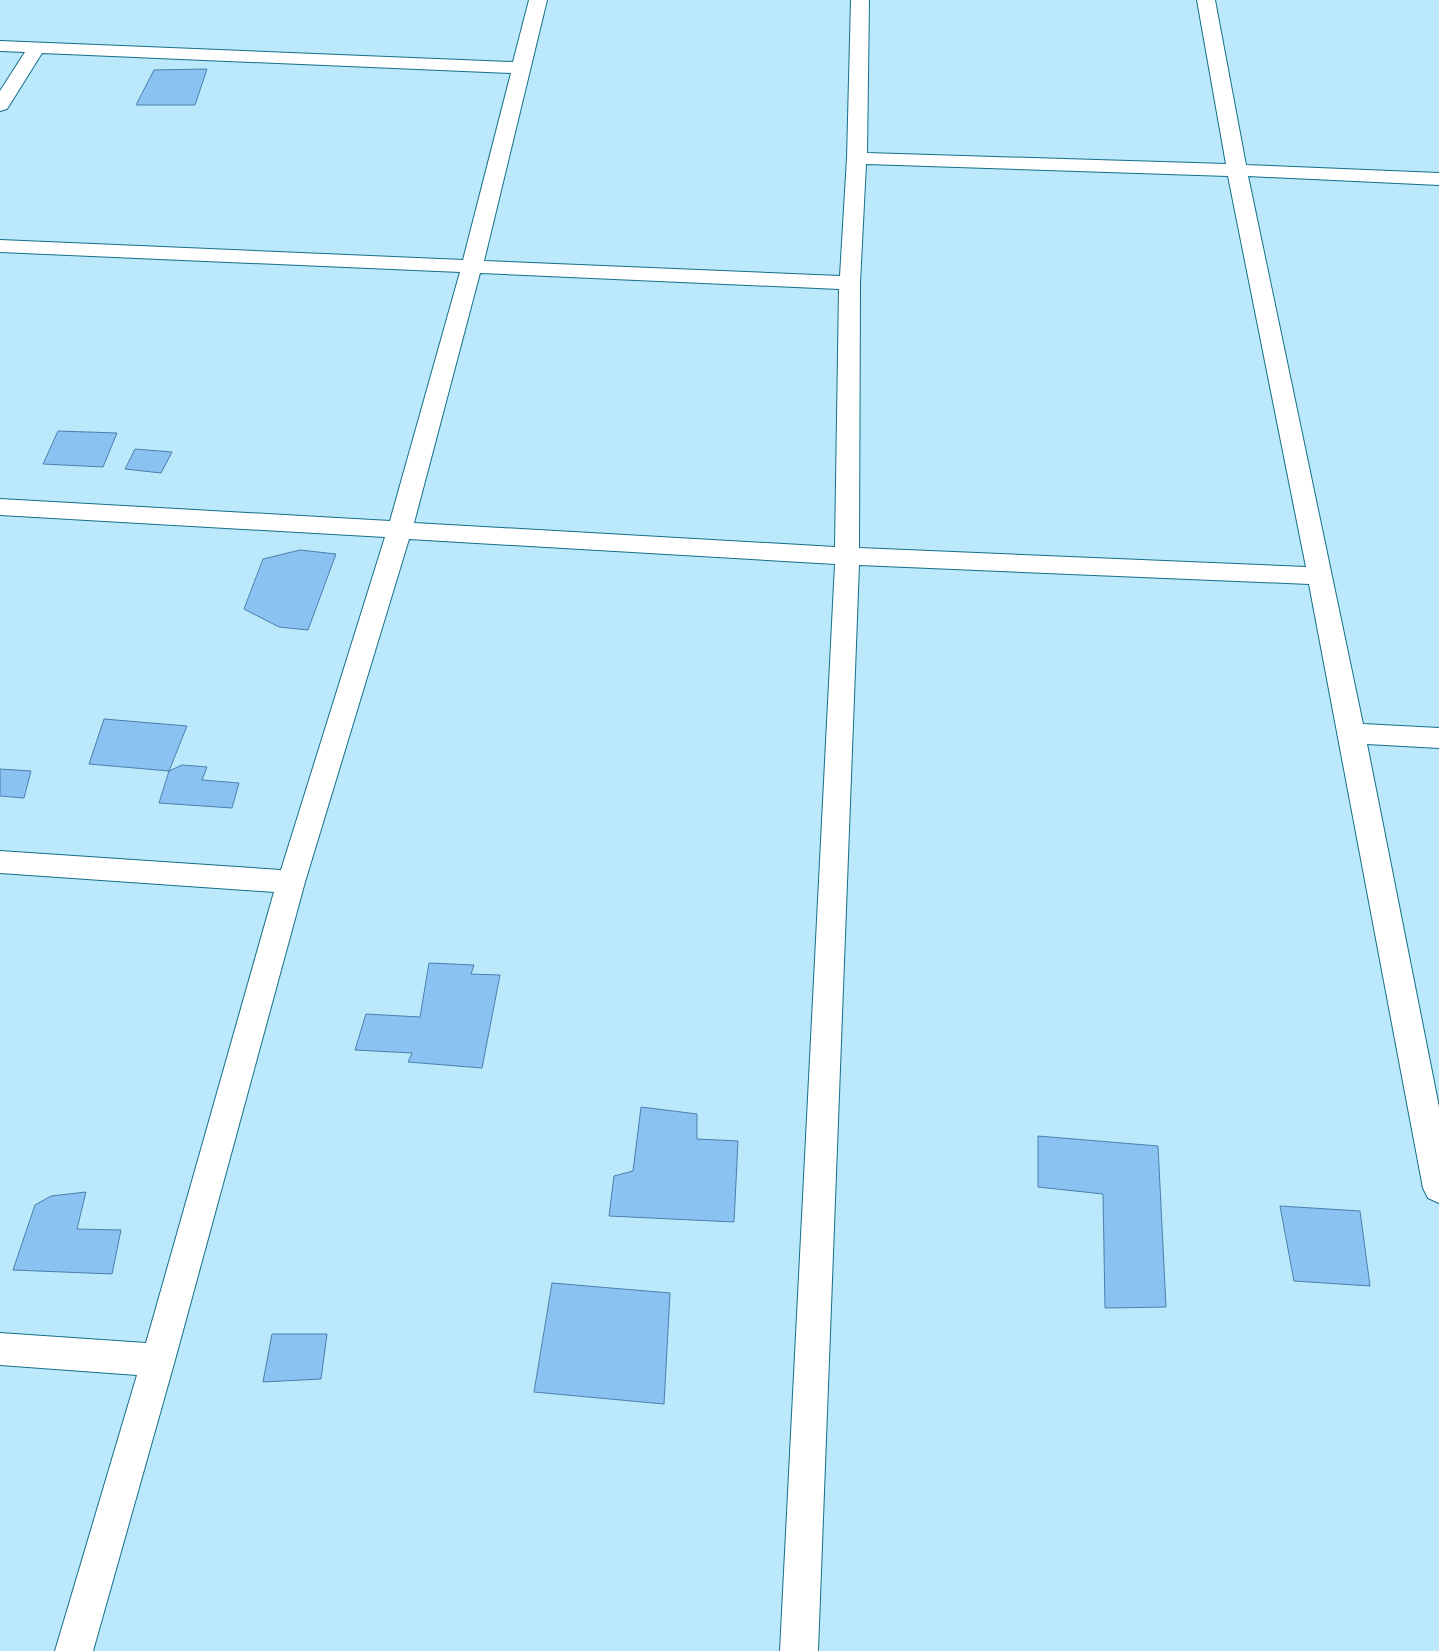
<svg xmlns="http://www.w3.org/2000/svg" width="1439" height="1651" viewBox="0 0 1439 1651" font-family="'Titillium Web',sans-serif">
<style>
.building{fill:#8ac2f1;stroke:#4a80ac}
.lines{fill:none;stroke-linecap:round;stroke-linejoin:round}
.street-casing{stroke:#146f8a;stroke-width:2}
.street{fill:#fff;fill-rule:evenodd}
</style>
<rect width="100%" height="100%" fill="#bbe8fb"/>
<!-- building -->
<path class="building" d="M 207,69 L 195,105 L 136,105 L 154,70 Z
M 58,431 L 117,433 L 103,467 L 43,464 Z
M 135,449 L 172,452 L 161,473 L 125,469 Z
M 300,550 L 336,554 L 308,630 L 279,627 L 244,609 L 263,559 Z
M 104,719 L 187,726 L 169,771 L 89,764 Z
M 182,765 L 207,767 L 202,780 L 239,783 L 232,808 L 159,803 L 169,771 Z
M 0,769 L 31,771 L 24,798 L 0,796 Z
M 429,963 L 474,965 L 471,974 L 500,975 L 482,1068 L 408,1062 L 412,1053 L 355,1050 L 366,1014 L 420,1017 Z
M 641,1107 L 697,1114 L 697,1139 L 738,1141 L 734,1222 L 609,1216 L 614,1176 L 633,1171 Z
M 1038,1136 L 1158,1146 L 1166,1307 L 1105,1308 L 1103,1194 L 1038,1187 Z
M 86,1192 L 77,1229 L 121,1230 L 112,1274 L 13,1270 L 35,1205 L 51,1196 Z
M 1280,1206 L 1360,1211 L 1370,1286 L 1294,1281 Z
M 552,1283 L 670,1293 L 664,1404 L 534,1392 Z
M 272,1334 L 327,1334 L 321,1379 L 263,1382 Z"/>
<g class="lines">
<!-- street casing -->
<g class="street-casing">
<path id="street" d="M 529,0 L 547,0 L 484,261 L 840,276 L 847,158 L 851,0 L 869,0 L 867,153 L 1226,164 L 1197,0 L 1215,0 L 1246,165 L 1439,173 L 1439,185 L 1248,176 L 1363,724 L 1439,728 L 1439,748 L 1367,744 L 1439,1107 L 1439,1203 L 1428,1198 L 1423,1188 L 1309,584 L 859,565 L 818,1651 L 780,1651 L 835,564 L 409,539 L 305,882 L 175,1360 L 93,1651 L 55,1651 L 137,1375 L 0,1365 L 0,1333 L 146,1343 L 274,892 L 0,873 L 0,851 L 281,870 L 385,537 L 0,515 L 0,499 L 390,521 L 460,272 L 0,252 L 0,240 L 463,260 L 511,73 L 42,53 L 7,109 L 0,111 L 0,91 L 25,52 L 0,51 L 0,41 L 513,62 ZM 866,164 L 1228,176 L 1306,567 L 859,548 L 860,283 ZM 480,273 L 839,289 L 835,547 L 414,523 Z"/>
</g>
<!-- street -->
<use href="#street" class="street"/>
</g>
</svg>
